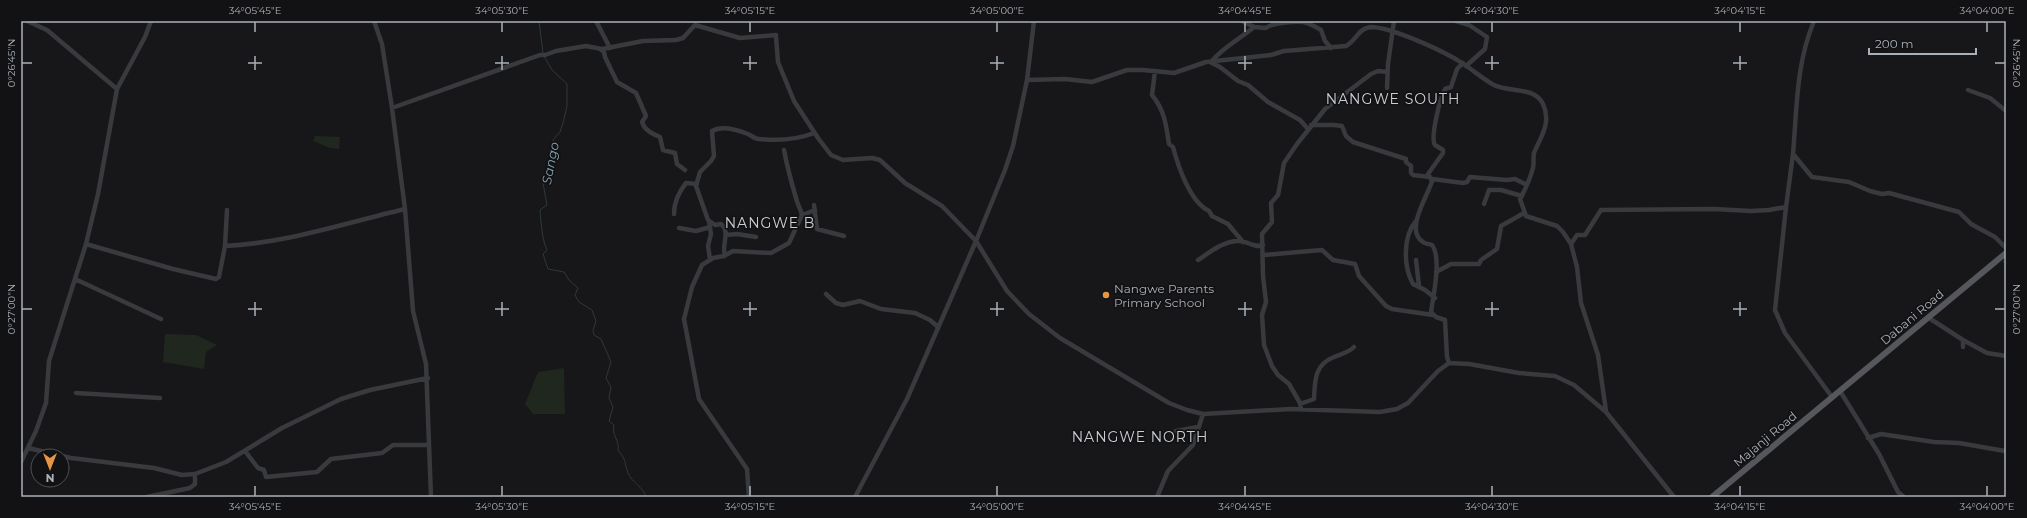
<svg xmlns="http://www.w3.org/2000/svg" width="2027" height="518" viewBox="0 0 2027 518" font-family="Montserrat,sans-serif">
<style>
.green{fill:#1f271f}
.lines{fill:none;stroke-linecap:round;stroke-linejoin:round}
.stream{stroke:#2e383c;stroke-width:1}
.minor{stroke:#383a3e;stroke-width:4.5}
.major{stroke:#55575c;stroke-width:6}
.ticks{fill:none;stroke:#aab0b8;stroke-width:1.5}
.poi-dot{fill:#e69642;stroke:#121214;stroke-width:1.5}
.labels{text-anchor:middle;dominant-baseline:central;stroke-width:3.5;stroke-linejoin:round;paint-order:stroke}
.poi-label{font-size:12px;fill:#aab0b8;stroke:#121214;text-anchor:start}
.street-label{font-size:12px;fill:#aab0b8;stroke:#121214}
.water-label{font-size:13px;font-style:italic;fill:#83a2b1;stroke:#121214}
.quarter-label{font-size:14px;letter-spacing:1px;fill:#cbcfd4;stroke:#121214}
.neatline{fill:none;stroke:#aab0b8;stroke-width:1.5}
.ticks-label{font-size:10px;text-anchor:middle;fill:#aab0b8}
</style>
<rect width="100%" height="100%" fill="#171719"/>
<!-- green -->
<path class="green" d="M 315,136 L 340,137 L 339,149 L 330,148 L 313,141 Z
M 165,334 L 196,335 L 217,345 L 206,352 L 204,369 L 163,362 Z
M 564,368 L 565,414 L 533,414 L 525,404 L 538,372 Z"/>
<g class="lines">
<!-- stream -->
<path class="stream" d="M 539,21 L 543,53
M 544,56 L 552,70 L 567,84 L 567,106 L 563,123 L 560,132 L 553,140 L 552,158 L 543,183 L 547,205 L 540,210 C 541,222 542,240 547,250 L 543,254 L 548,269 L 564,272 L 569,280 L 578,288 L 575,295 L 579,302 L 592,310 L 596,321 L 593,330 L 594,335 L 601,339 L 611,362 L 606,378 L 611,387 L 609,398 L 613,407 L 609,421 L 614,425 C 611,434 620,441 618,450 C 627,461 624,462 628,473 C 632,483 643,486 646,497
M 2003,262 L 2006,260"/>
<!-- minor -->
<path class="minor" d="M 27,21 L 47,30 L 117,89
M 374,21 L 382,44 L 392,108 L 405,209 L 413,311 L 426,364 L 431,497
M 596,21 L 610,48
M 1242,21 L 1254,27 L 1266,28 C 1271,23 1296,21 1303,22 C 1309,23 1316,27 1321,30 L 1325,41 L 1331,48
M 1456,21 L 1469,25 L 1487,37 L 1485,49 L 1466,66
M 1814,21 C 1796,64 1797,108 1793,154 L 1812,177 L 1849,182 L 1870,191 L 1882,194 L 1889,193 L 1959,212 L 1971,224 L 1995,237 L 2006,248
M 776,37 L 778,62 L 794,101 L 818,138 L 831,155 L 843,160 L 872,158 L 880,160 L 905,183 L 942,206 L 976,241 L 1007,291 L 1029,314 L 1060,338 L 1169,403 L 1187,410 L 1203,414 L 1291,409 L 1380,412 L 1397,409 L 1408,403 L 1438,371 L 1449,363 L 1469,364 L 1519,373 L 1555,376 L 1574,385 L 1606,412 L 1674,497
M 600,49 L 604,52 L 605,57 L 617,82 L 636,93 L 646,116 L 642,122 C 645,131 653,134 660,137 L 663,150 L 675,153 L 677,164 L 685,170
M 1212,61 C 1223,47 1240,39 1254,27
M 1210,62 L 1220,67 L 1238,81 L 1248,85 L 1268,102 L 1300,120 L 1308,129
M 1155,71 L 1152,95 C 1165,111 1166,125 1169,144 L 1173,147 C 1178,166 1190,202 1209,211 L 1212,216 L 1228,224 L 1243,242
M 1027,80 L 1065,79 L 1092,82 L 1127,70 L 1143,70 L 1174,73 L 1206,62 L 1271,55 L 1284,51 L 1346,46 C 1356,41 1359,27 1372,27 C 1393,28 1444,51 1462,63 C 1473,70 1483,79 1494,85 C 1510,93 1534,86 1543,104 C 1552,123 1540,138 1534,153 C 1533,158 1534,164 1533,168 C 1530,179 1525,190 1520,199 L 1526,216 L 1557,226 L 1563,232 L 1571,244 L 1577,267 L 1581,303 L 1598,355 L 1606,411
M 1387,88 L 1388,64 L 1394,21
M 1968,90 L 1990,98 L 2006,111
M 392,108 L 540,55 L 545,55 L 556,51 L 586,46 L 602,49 L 643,41 L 676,40 L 683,38 L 695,25 L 740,38 L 776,35
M 1311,125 L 1334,125 L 1342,126 L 1346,136 L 1353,142 L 1406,159 L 1406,162 L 1411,166 L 1411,173 L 1413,175 L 1430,177
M 784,150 C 787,166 791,181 796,198 C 797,204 801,209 802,215
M 1432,179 L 1463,183 L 1467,182 L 1470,177 L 1507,180 L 1515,179 L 1527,185
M 1484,204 L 1489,190 L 1501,190 L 1522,196
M 814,205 L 817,229 L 844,236
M 1786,207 L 1775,310 L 1785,333 L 1832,397
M 674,214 C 674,202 678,193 686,183 L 697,184
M 1416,221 C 1403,236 1403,266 1413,284 L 1425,290 L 1435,298
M 709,222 L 711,234 L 708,246 L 710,259
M 679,228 L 696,231 L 710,227
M 726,235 L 737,234 L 756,237
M 86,244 L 173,269 L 216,279 L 219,277 L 225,246 C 287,243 345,223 405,209
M 1571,244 L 1577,235 L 1585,235 L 1601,210 L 1714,209 L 1751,211 L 1769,210 L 1786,207 L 1793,154
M 225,246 L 227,210
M 725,255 C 721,245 731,232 721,224 L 715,225 L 708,220 L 696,186 L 700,172 L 711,161 L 714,156 L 712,131 C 722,125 738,130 748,134 C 752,136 755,139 759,139 C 778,141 796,140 814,133
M 1264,255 L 1322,250 L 1333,260 L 1355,264 L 1359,276 L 1386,306 L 1392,309 L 1433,315
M 1198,260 C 1210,252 1224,241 1238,241 C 1247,240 1254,249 1263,245
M 1416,260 L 1419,286
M 1436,272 L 1451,264 L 1479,264 L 1481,260 L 1497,249 L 1501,226 L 1524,213
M 75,279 L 161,319
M 826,294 L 836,303 L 843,305 L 860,301 L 881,309 L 915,313 L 930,320 L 938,327
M 1929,318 L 1963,340 L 1963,347
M 1963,340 L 1987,353 L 2006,356
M 1449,363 L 1447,357 L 1445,320 L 1436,317 L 1431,312 C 1433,297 1442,258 1432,245 C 1430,244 1425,244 1423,242 C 1404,230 1428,196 1432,181 L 1428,174 L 1443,153 L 1443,150 L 1435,145 C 1430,138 1440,98 1445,89 L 1451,87 L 1457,69 L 1463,63
M 1840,391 L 1879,454 L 1898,492 L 1904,497
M 76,393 L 160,398
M 1300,404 L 1314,399 C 1315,381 1314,365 1334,357 C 1341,354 1348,353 1354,347
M 1301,409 L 1300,403 L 1289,384 L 1278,375 L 1272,366 L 1264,345 L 1262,315 L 1266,302 L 1263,276 L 1262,234 L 1272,222 L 1271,203 L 1278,195 L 1284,163 L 1297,144 L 1325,109 L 1371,74 L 1378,71 L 1387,72
M 1176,431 L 1198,427
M 1868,438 L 1881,434 L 1934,442 L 1959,443 L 2005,451
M 28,448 L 71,458 L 154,468 L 182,475 L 195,474 L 226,462 L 282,428 L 341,399 L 370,390 L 428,378
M 245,451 L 258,468 L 264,470 L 266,477 L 317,472 L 331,459 L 382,453 L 393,445 L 428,445
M 21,462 L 36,431 L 46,403 L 49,361 L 86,244 L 98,194 L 117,89 L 145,37 L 151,21
M 147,497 L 190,488 L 195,484 L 195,474
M 749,497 L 747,469 L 699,399 L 684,319 L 692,287 L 702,265 L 713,258 L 724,256 L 733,251 L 771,253 L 789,243 L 802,215 L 815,210
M 855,497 L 907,399 L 976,241 L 1005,170 L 1013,146 L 1027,80 L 1034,21
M 1157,497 L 1168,471 L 1193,445 L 1203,414"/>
<!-- major -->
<path class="major" d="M 1712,497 L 2006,253"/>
</g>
<!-- ticks -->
<path class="ticks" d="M 255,22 L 255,32M 502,22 L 502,32M 750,22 L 750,32M 997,22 L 997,32M 1245,22 L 1245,32M 1492,22 L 1492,32M 1740,22 L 1740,32M 1987,22 L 1987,32M 255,56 L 255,70M 502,56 L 502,70M 750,56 L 750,70M 997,56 L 997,70M 1245,56 L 1245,70M 1492,56 L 1492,70M 1740,56 L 1740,70M 22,63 L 32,63M 248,63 L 262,63M 495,63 L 509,63M 743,63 L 757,63M 990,63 L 1004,63M 1238,63 L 1252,63M 1485,63 L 1499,63M 1733,63 L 1747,63M 1995,63 L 2005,63M 255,302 L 255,316M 502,302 L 502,316M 750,302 L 750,316M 997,302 L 997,316M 1245,302 L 1245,316M 1492,302 L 1492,316M 1740,302 L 1740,316M 22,309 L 32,309M 248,309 L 262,309M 495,309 L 509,309M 743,309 L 757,309M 990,309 L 1004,309M 1238,309 L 1252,309M 1485,309 L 1499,309M 1733,309 L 1747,309M 1995,309 L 2005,309M 255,486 L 255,496M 502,486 L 502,496M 750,486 L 750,496M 997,486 L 997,496M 1245,486 L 1245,496M 1492,486 L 1492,496M 1740,486 L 1740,496M 1987,486 L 1987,496"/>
<!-- markers -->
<circle class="poi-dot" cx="1106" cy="295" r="4"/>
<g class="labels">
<!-- poi labels -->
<g class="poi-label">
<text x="1114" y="288">Nangwe Parents<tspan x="1114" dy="14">Primary School</tspan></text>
</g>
<!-- street labels -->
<g class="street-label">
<text transform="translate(1912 317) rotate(-40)">Dabani Road</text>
<text transform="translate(1765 439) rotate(-40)">Majanji Road</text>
</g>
<!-- water labels -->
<g class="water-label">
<text transform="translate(550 163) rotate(-79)">Sango</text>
</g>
<!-- quarter labels -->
<g class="quarter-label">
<text x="1393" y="99">NANGWE SOUTH</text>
<text x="770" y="223">NANGWE B</text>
<text x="1140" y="437">NANGWE NORTH</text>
</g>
</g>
<!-- border -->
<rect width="2027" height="518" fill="none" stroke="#121214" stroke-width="44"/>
<!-- north arrow -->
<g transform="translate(50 468) rotate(180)"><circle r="19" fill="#121214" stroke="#4f5156"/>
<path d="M0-3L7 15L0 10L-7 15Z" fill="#e69642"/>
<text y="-6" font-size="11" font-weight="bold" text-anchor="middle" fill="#aab0b8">N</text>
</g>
<!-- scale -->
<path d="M1869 48v6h107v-6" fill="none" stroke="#aab0b8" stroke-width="2"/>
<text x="1875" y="48" font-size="12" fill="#aab0b8" stroke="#121214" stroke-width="3" paint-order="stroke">200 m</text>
<rect x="22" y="22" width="1983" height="474" class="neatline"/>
<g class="ticks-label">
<text x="255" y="14">34°05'45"E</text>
<text x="502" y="14">34°05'30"E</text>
<text x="750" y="14">34°05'15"E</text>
<text x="997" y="14">34°05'00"E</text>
<text x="1245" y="14">34°04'45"E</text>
<text x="1492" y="14">34°04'30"E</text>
<text x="1740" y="14">34°04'15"E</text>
<text x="1987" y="14">34°04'00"E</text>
<text transform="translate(2016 63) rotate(-90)" y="4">0°26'45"N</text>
<text transform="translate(11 63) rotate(-90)" y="4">0°26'45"N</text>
<text transform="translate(2016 309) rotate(-90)" y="4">0°27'00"N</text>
<text transform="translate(11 309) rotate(-90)" y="4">0°27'00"N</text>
<text x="255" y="510">34°05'45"E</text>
<text x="502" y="510">34°05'30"E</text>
<text x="750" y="510">34°05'15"E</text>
<text x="997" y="510">34°05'00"E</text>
<text x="1245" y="510">34°04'45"E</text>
<text x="1492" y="510">34°04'30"E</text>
<text x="1740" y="510">34°04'15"E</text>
<text x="1987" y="510">34°04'00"E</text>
</g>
</svg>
